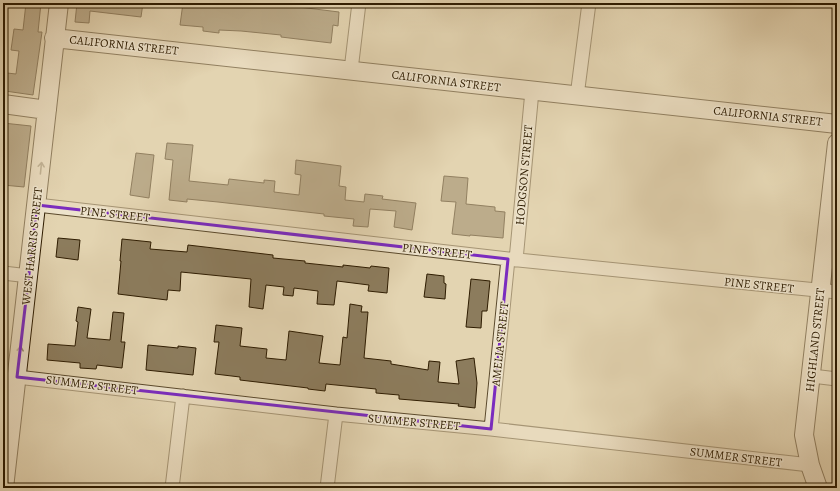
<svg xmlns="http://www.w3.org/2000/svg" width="840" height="491" viewBox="0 0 840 491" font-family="Alegreya,serif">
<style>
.building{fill:#8c7c5d;stroke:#2e1c01}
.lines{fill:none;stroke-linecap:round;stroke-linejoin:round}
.street-casing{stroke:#5b4a2d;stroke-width:15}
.secondary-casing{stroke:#2e1c01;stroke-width:20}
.street{stroke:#ede3cc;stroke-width:13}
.secondary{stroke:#ede3cc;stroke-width:18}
.oneway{stroke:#978971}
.marked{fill:none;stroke:#7b2cbf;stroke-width:3;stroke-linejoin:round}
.labels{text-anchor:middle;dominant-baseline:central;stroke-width:3;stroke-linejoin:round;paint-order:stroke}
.street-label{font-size:12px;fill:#2e1c01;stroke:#ede3cc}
</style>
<rect width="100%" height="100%" fill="#e3d4b1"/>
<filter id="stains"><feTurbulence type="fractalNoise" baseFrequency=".005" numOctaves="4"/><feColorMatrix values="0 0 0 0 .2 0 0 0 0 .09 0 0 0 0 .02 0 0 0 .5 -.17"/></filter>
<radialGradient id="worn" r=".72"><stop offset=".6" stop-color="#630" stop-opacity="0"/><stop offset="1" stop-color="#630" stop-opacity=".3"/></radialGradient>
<!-- building -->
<path class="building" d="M 26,3 L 41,3 L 38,32 L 42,32 L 33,95 L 5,91 L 7,73 L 16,74 L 19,51 L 11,50 L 14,29 L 23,30 Z
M 77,3 L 143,3 L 141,17 L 90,11 L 89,23 L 75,22 Z
M 183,3 L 253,3 L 285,6 L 285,3 L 299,3 L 299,7 L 339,12 L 338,26 L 333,25 L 331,43 L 281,37 L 281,35 L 241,31 L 219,30 L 219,33 L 203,31 L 203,27 L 180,25 Z
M 3,123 L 31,126 L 24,187 L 3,185 Z
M 167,143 L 193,145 L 189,181 L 228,185 L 229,179 L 264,183 L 264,180 L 275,181 L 274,192 L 299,195 L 301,175 L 295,174 L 296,160 L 341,166 L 339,186 L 346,187 L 345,200 L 364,202 L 365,194 L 383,196 L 382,199 L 416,203 L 412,230 L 394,227 L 396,211 L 370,209 L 368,227 L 353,226 L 354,219 L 324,216 L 324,214 L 218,202 L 187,199 L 187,202 L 169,200 L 173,160 L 165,159 Z
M 136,153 L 154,155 L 149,198 L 130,195 Z
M 444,176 L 468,178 L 466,204 L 495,207 L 495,211 L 505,212 L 503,238 L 470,235 L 470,236 L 452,234 L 456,202 L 441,201 Z
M 58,238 L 80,240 L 78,260 L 56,257 Z
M 122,239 L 151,242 L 150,249 L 187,252 L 188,245 L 273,255 L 273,258 L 305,261 L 305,263 L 343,267 L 343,265 L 370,268 L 371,266 L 389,268 L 387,293 L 368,291 L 369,285 L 337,281 L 334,305 L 317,304 L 318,291 L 294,288 L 293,296 L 283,295 L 284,287 L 266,285 L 263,309 L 249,307 L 251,279 L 181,272 L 180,291 L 168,290 L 167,300 L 118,294 L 121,261 L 120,261 Z
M 427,274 L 444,276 L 444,283 L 446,284 L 445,299 L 424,297 Z
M 471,279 L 490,281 L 487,311 L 482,311 L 481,328 L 466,327 Z
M 350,304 L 362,306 L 361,312 L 368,312 L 364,358 L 391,361 L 391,364 L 428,370 L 429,361 L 440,362 L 438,382 L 459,384 L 456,361 L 474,358 L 477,383 L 475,408 L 458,406 L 459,404 L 399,399 L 399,395 L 376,393 L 376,389 L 326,384 L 325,391 L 308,389 L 308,388 L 240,380 L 240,377 L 215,374 L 219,342 L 214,342 L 216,325 L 242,328 L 240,346 L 267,349 L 266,358 L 286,360 L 289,331 L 323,336 L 319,363 L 340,365 L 343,337 L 347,338 Z
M 78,307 L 91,309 L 87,338 L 110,340 L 113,312 L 124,313 L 121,342 L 125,342 L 122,368 L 97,365 L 96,369 L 80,368 L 80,363 L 47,360 L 48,344 L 75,346 L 78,322 L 76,321 Z
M 148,345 L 178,348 L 178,346 L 196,348 L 193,375 L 146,370 Z"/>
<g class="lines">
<!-- street casing -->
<g class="street-casing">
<path id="street" d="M 351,70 L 359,3
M 577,96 L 589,3
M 37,205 L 508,259 L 837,292
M 516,260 L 532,91
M 3,273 L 29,276
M 812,376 L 837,379
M 17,377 L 336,414 L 491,429 L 810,465
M 491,429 L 508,259
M 172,488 L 183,396
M 327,488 L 336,414"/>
</g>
<!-- secondary casing -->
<g class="secondary-casing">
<path id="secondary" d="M 54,38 L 837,124
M 3,104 L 47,110
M 4,488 L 59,3
M 818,488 L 810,465 L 804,435 L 837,143"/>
</g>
<!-- street -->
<use href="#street" class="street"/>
<!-- secondary -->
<use href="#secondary" class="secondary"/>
</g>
<!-- one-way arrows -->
<defs><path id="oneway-shaft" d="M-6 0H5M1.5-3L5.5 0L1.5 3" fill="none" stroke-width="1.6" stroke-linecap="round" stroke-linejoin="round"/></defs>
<g class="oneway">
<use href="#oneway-shaft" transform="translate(41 168) rotate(-84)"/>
<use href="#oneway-shaft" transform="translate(20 352) rotate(-83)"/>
</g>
<!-- marked area -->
<path d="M0 0H840V491H0ZM 37,205 L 508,259 L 491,429 L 17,377 Z" fill="#e3d4b1" fill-opacity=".55" fill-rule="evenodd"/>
<path class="marked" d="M 37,205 L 508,259 L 491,429 L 17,377 Z"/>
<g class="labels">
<!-- street labels -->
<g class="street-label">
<text transform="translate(124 45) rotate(6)">CALIFORNIA STREET</text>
<text transform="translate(446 81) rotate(7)">CALIFORNIA STREET</text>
<text transform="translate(768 116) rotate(6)">CALIFORNIA STREET</text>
<text transform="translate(524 175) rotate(-85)">HODGSON STREET</text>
<text transform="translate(115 214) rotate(6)">PINE STREET</text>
<text transform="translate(32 246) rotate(-84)">WEST HARRIS STREET</text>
<text transform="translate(437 251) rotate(6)">PINE STREET</text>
<text transform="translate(759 285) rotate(6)">PINE STREET</text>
<text transform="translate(815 340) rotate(-84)">HIGHLAND STREET</text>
<text transform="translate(500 344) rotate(-84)">AMELIA STREET</text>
<text transform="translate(92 385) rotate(7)">SUMMER STREET</text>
<text transform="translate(414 422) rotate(5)">SUMMER STREET</text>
<text transform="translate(736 457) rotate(7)">SUMMER STREET</text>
</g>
</g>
<!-- margin -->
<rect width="840" height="491" fill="none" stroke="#e3d4b1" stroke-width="16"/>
<rect x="4" y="4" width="832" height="483" fill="none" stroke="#2e1c01" stroke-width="2"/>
<rect x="8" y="8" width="824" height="475" fill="none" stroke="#2e1c01"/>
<rect width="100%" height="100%" filter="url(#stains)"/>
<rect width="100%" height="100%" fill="url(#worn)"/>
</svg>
